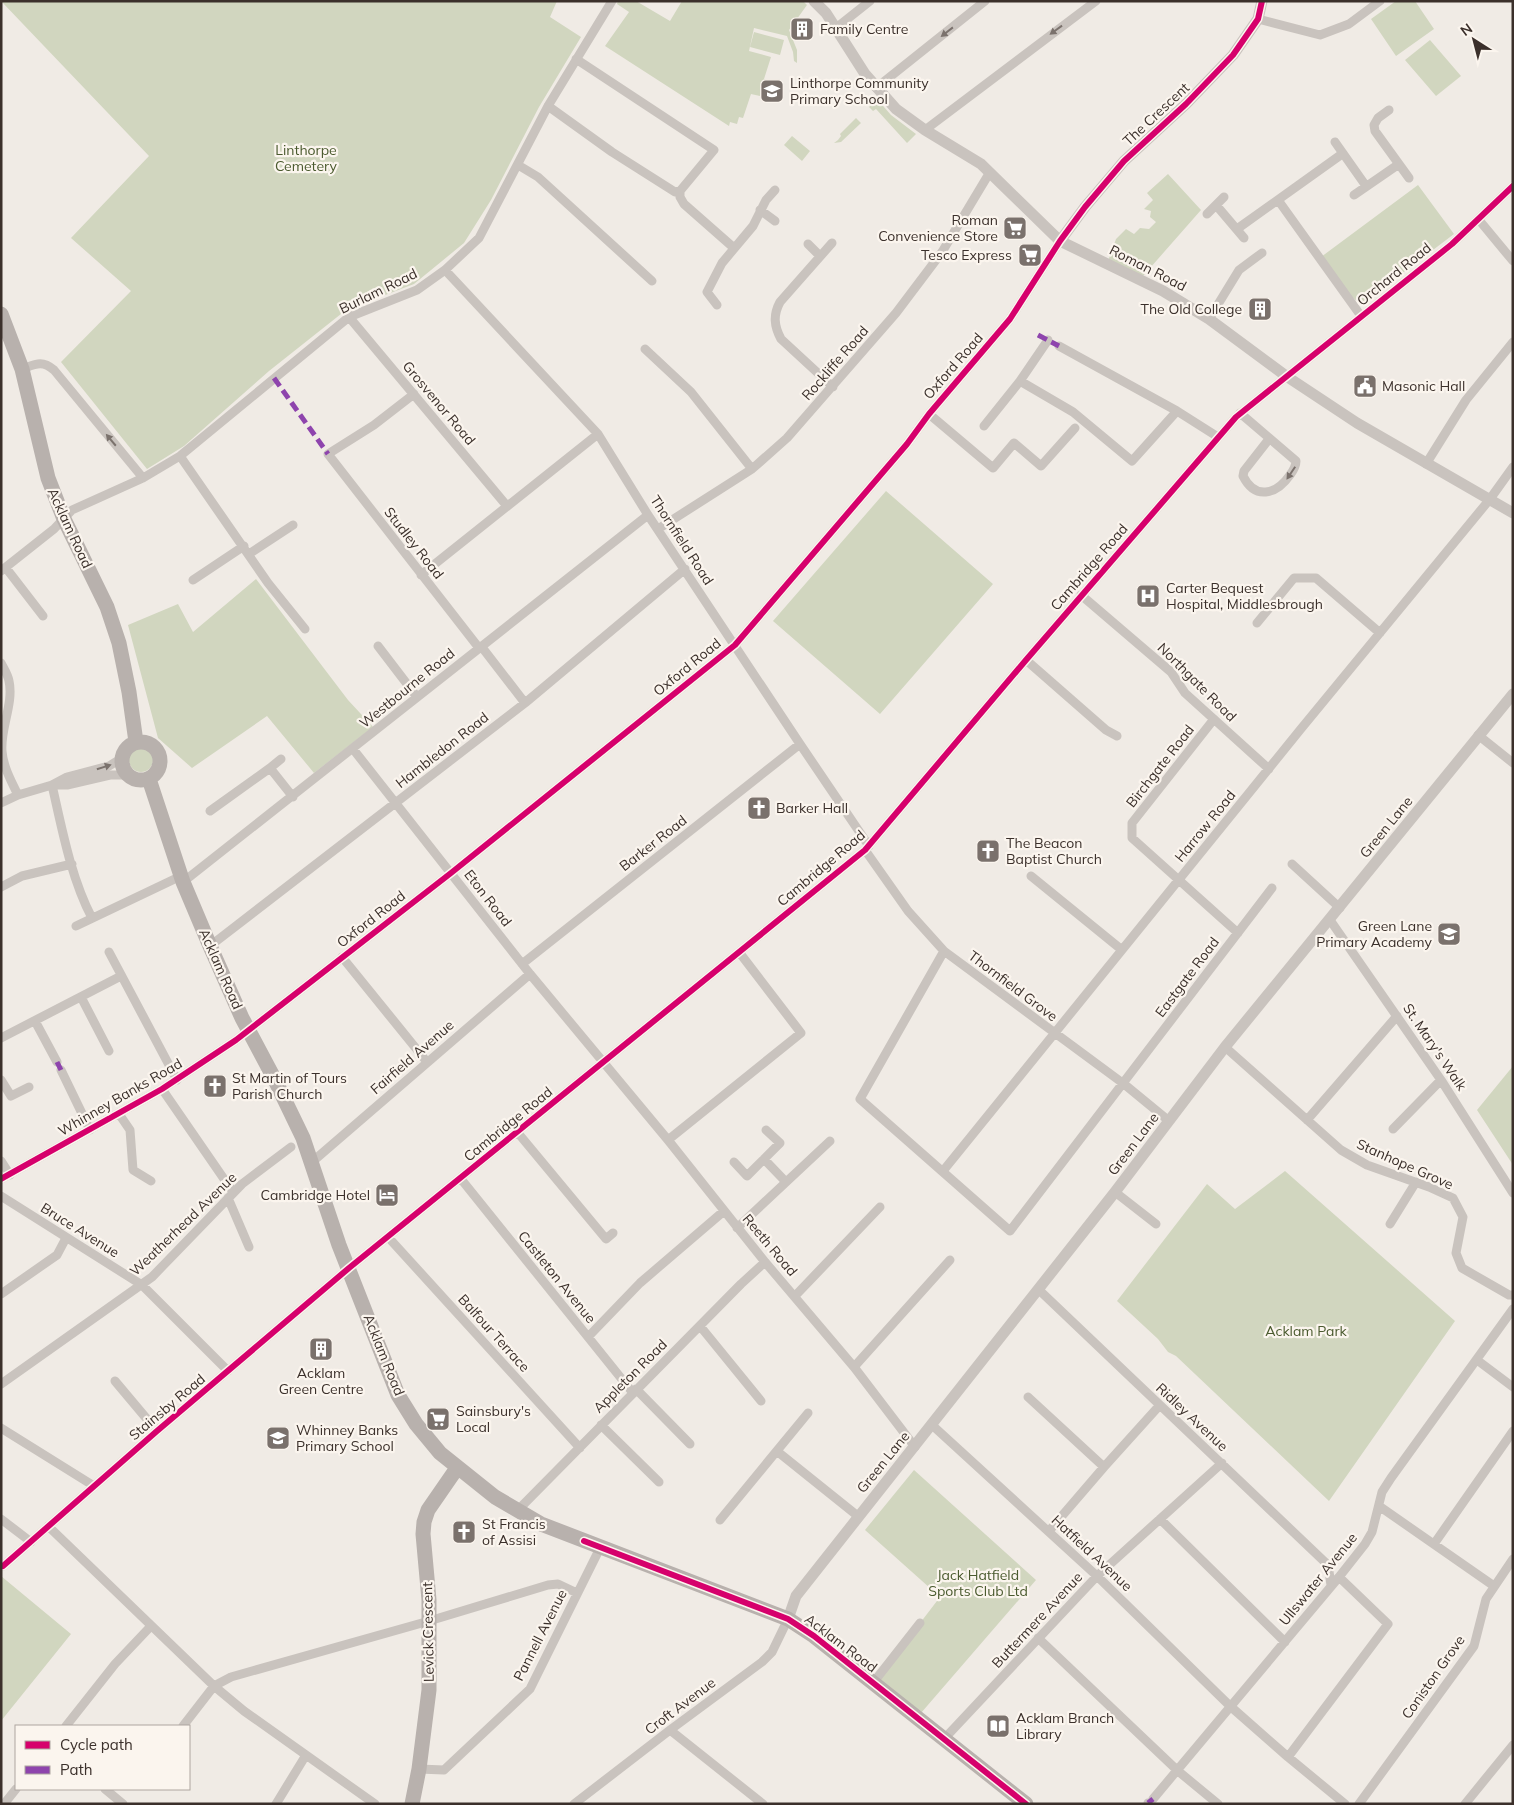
<svg xmlns="http://www.w3.org/2000/svg" width="1514" height="1805" viewBox="0 0 1514 1805" font-family="Mulish,sans-serif">
<style>
.green{fill:#d1d6bf}
.lines{fill:none;stroke-linecap:round;stroke-linejoin:round}
.minor{stroke:#c9c3be;stroke-width:9}
.tertiary{stroke:#c9c3be;stroke-width:11}
.primary{stroke:#b8b1ad;stroke-width:15}
.quiet{stroke:#8e44ad;stroke-width:5;stroke-dasharray:10 5;stroke-linecap:butt}
.cycleway-casing{stroke:#fbf5ee;stroke-width:9}
.cycleway{stroke:#d6006c;stroke-width:6}
.oneway{fill:#7b726d}
.labels{text-anchor:middle;dominant-baseline:central;stroke-width:4.5;stroke-linejoin:round;paint-order:stroke}
.poi-label{font-size:14px;fill:#3b302b;stroke:#fbf5ee;text-anchor:start}
.street-label{font-size:14px;fill:#3b302b;stroke:#fbf5ee}
.park-label{font-size:14px;fill:#4a5a2e;stroke:#fbf5ee}
</style>
<rect width="100%" height="100%" fill="#f0ebe5"/>
<!-- green -->
<path class="green" d="M 557,1 L 550,17 L 581,37 L 539,107 L 491,200 L 464,243 L 414,284 L 346,310 L 269,371 L 184,446 L 147,469 L 61,362 L 131,291 L 71,238 L 149,156 L 1,1 Z
M 618,1 L 636,1 L 670,21 L 682,1 L 803,1 L 807,5 L 789,30 L 797,50 L 797,63 L 794,61 L 793,52 L 787,36 L 754,28 L 749,51 L 771,57 L 764,79 L 766,80 L 763,93 L 761,93 L 760,96 L 751,94 L 743,118 L 739,117 L 737,124 L 730,122 L 729,126 L 605,46 L 629,12 L 617,4 Z
M 1396,1 L 1415,1 L 1434,29 L 1396,56 L 1371,19 Z
M 754,32 L 784,40 L 780,55 L 750,47 Z
M 1430,40 L 1461,76 L 1436,96 L 1405,60 Z
M 877,99 L 891,115 L 916,134 L 907,143 L 876,109 L 873,111 L 869,107 Z
M 856,118 L 861,123 L 841,142 L 834,143 L 838,140 L 841,136 L 840,134 Z
M 792,136 L 810,151 L 802,161 L 784,145 Z
M 1168,174 L 1201,210 L 1143,276 L 1108,261 L 1116,239 L 1126,229 L 1134,234 L 1140,228 L 1149,229 L 1156,222 L 1150,217 L 1151,211 L 1144,209 L 1153,200 L 1147,193 Z
M 1418,185 L 1454,234 L 1367,300 L 1359,303 L 1351,296 L 1321,257 Z
M 886,491 L 993,584 L 880,714 L 773,621 Z
M 256,579 L 348,700 L 373,727 L 314,773 L 267,716 L 192,768 L 158,738 L 128,625 L 178,604 L 193,632 Z
M129 760a12 12 0 1 1 24 0a12 12 0 1 1-24 0Z
M 1513,1066 L 1513,1165 L 1477,1110 Z
M 1285,1171 L 1455,1321 L 1329,1501 L 1176,1356 L 1168,1352 L 1158,1339 L 1117,1301 L 1207,1184 L 1235,1209 Z
M 914,1470 L 1036,1580 L 921,1713 L 878,1678 L 940,1597 L 865,1530 Z
M 1,1576 L 71,1634 L 1,1721 Z"/>
<g class="lines">
<!-- minor -->
<path class="minor" d="M 1258,19 L 1320,35 L 1349,24 L 1380,1
M 836,28 L 870,1
M 576,59 L 714,150 L 680,191
M 876,88 L 985,1
M 548,106 L 612,152 L 675,192 L 680,191
M 1389,110 L 1378,118 L 1374,125 L 1375,131 L 1409,178
M 925,130 L 1096,1
M 1335,142 L 1366,186
M 518,165 L 538,177 L 652,281
M 680,191 L 680,197 L 684,204 L 734,248
M 1354,195 L 1399,164
M 1278,200 L 1361,316
M 1216,205 L 1244,238
M 760,210 L 775,221
M 1207,214 L 1224,197
M 1479,220 L 1513,261
M 1237,229 L 1342,154
M 832,243 L 780,302 C 773,315 774,326 781,339 L 833,387
M 808,244 L 820,256
M 445,270 L 598,434 L 648,515 L 800,744 L 869,846
M 717,305 L 707,292 L 722,263 L 753,226 L 766,200 L 775,190
M 349,317 L 507,506
M 1209,319 L 1239,270 L 1262,253
M 1059,346 L 1177,411 L 1218,437
M 645,349 L 691,392 L 752,469
M 22,369 C 36,364 42,360 54,370 L 143,478
M 1020,381 L 1048,340
M 414,394 L 374,425 L 328,454 L 479,648
M 1240,413 L 1296,461 C 1296,467 1293,471 1290,475 C 1276,495 1255,500 1243,476 L 1244,471 L 1269,439
M 929,414 L 993,468 L 1014,443 L 1041,466 L 1075,428
M 984,426 L 1020,381 L 1073,412 L 1132,461 L 1177,411
M 180,456 L 268,583 L 305,629
M 1426,464 L 1466,400 L 1513,342
M 658,529 L 752,469 L 787,438 L 896,313 L 942,252 L 990,172
M 249,554 L 293,525
M 6,568 L 43,616
M 1,571 L 54,529 L 72,510 L 143,478 L 180,456 L 349,317 L 417,290 L 445,270 L 479,238 L 548,106 L 612,1
M 421,575 L 598,434
M 193,580 L 244,546
M 1081,595 L 1171,672 L 1185,693 L 1269,769
M 1257,623 L 1294,578 L 1316,578 L 1380,633
M 378,646 L 417,697
M 481,646 L 525,703
M 1026,660 L 1106,730 L 1117,736
M 1,663 C 4,669 8,675 9,681 C 14,703 0,729 2,751 C 3,766 11,781 18,795
M 1214,719 L 1132,823 L 1132,838 L 1238,933
M 1478,735 L 1513,763
M 353,749 L 530,974 L 668,1140 L 765,1262 L 854,1367 L 915,1447
M 270,768 L 281,759
M 52,785 C 62,829 71,878 92,918
M 54,785 L 67,785 L 110,775 L 128,775
M 1,803 L 18,795 L 52,785 L 67,777 L 109,766 L 122,758
M 210,811 L 270,768 L 293,797
M 865,850 L 908,911 L 944,951 L 1124,1084 L 1169,1121
M 1292,864 L 1340,908
M 1031,876 L 1122,950
M 183,882 L 648,515
M 1,887 L 22,876 L 72,864
M 1330,920 L 1441,1080 L 1513,1193
M 76,926 L 181,876
M 210,946 L 525,703 L 685,569
M 944,951 L 860,1099 L 1010,1231 L 1272,888
M 109,952 L 177,1080
M 342,957 L 427,1062
M 522,964 L 800,744
M 81,997 L 109,1051
M 35,1021 L 57,1062
M 1,1038 L 121,976
M 1225,1047 L 1341,1150 L 1367,1165 L 1429,1187 L 1453,1198 L 1463,1217 L 1456,1253 L 1462,1268 L 1509,1295 L 1513,1295
M 61,1070 L 90,1130
M 1,1080 L 11,1096 L 29,1087
M 162,1089 L 233,1192
M 119,1114 L 130,1130 L 133,1170 L 151,1181
M 1307,1120 L 1397,1016
M 1393,1129 L 1441,1080
M 518,1133 L 606,1239 L 613,1233
M 668,1140 L 801,1033 L 739,952
M 764,1159 L 786,1182
M 1,1161 L 10,1175
M 312,1162 L 530,974
M 734,1162 L 747,1176 L 780,1143 L 766,1130
M 943,1171 L 1300,730 L 1490,499 L 1513,467
M 1,1179 L 162,1089 L 236,1040 L 451,873 L 735,645 L 907,444 L 929,414 L 1010,319 L 1060,241
M 461,1179 L 633,1393
M 1115,1192 L 1156,1224
M 1,1196 L 142,1285 L 228,1371
M 228,1198 L 249,1247
M 1390,1224 L 1416,1182
M 737,1228 L 830,1141
M 388,1237 L 580,1448
M 1038,1289 L 1328,1565
M 1,1294 L 57,1255 L 66,1238
M 795,1296 L 880,1207
M 700,1326 L 761,1401
M 588,1337 L 640,1283 L 724,1211
M 1477,1360 L 1513,1387
M 854,1367 L 950,1260
M 115,1381 L 157,1431
M 1,1384 L 152,1277 L 242,1184 L 291,1147
M 636,1389 L 690,1444
M 1028,1397 L 1104,1467
M 601,1425 L 659,1482
M 932,1425 L 1097,1576 L 1230,1706 L 1288,1757 L 1345,1804
M 1,1428 L 94,1486
M 778,1452 L 859,1517
M 1379,1506 L 1494,1586
M 517,1511 L 741,1284 L 765,1262
M 1,1519 L 31,1542
M 1160,1519 L 1285,1642
M 720,1520 L 808,1413
M 48,1526 L 214,1686 L 244,1711 L 375,1804
M 1049,1531 L 1104,1467 L 1159,1406
M 1434,1544 L 1513,1431
M 1328,1565 L 1331,1585
M 3,1566 L 157,1431 L 349,1268 L 865,850 L 1026,660 L 1236,417 L 1452,244 L 1513,186
M 1038,1638 L 1178,1771 L 1218,1804
M 873,1683 L 920,1623
M 66,1726 L 115,1664 L 151,1626
M 183,1726 L 214,1686 L 231,1677 L 429,1621 L 548,1585 L 558,1584 L 577,1593
M 670,1730 L 763,1804
M 944,1739 L 1097,1576 L 1222,1463
M 1288,1757 L 1388,1624 L 1339,1577
M 419,1769 L 444,1770 L 530,1689 L 600,1548
M 105,1789 L 123,1804
M 1153,1799 L 1339,1577 L 1365,1544 L 1372,1532 L 1382,1492 L 1391,1478 L 1513,1309
M 4,1804 L 16,1789
M 276,1804 L 306,1755
M 574,1804 L 670,1730 L 762,1662 L 772,1652 L 788,1619
M 1148,1804 L 1148,1803
M 1359,1804 L 1474,1646 L 1486,1599 L 1513,1559
M 1465,1804 L 1513,1745"/>
<!-- tertiary -->
<path class="tertiary" d="M 814,1 L 826,13 L 865,74 L 896,109 L 925,130 L 981,164 L 1060,241 L 1163,291 L 1209,319 L 1286,376 L 1357,423 L 1513,513
M 1060,241 L 1085,207 L 1124,161 L 1186,104 L 1233,55 L 1258,19 L 1262,1
M 788,1619 L 796,1596 L 1115,1192 L 1225,1047 L 1513,694"/>
<!-- primary -->
<path class="primary" d="M 1,314 L 22,369 L 48,478 L 64,519 L 107,607 L 119,643 L 129,692 L 136,742
M122 761a19 19 0 1 1 38 0a19 19 0 1 1-38 0Z
M 149,779 L 183,882 L 210,946 L 242,1018 L 275,1080 L 303,1138 L 339,1245 L 398,1395 L 416,1424 L 440,1453 L 495,1497 L 541,1524 L 788,1619 L 814,1636 L 1026,1804
M 412,1804 L 419,1769 L 429,1690 L 429,1600 L 423,1534 L 424,1522 L 428,1510 L 457,1468"/>
<!-- quiet -->
<path class="quiet" d="M 1038,335 L 1059,346
M 274,378 L 328,454
M 57,1062 L 61,1070
M 1148,1803 L 1153,1799"/>
<!-- cycleway casing -->
<g class="cycleway-casing">
<path id="cycleway" d="M 1,1179 L 162,1089 L 236,1040 L 451,873 L 735,645 L 907,444 L 929,414 L 1010,319 L 1060,241 L 1085,207 L 1124,161 L 1186,104 L 1233,55 L 1258,19 L 1262,1
M 584,1541 L 788,1619 L 814,1636 L 1026,1804
M 3,1566 L 157,1431 L 349,1268 L 865,850 L 1026,660 L 1236,417 L 1452,244 L 1513,186"/>
</g>
<!-- cycleway -->
<use href="#cycleway" class="cycleway"/>
</g>
<!-- one-way arrows -->
<defs><path id="oneway-solid" d="M-6-.8H1V-3.2L6.5 0L1 3.2V.8H-6Z" transform="scale(1.25)"/></defs>
<g class="oneway">
<use href="#oneway-solid" transform="translate(1056 30) rotate(144)"/>
<use href="#oneway-solid" transform="translate(947 32) rotate(142)"/>
<use href="#oneway-solid" transform="translate(111 440) rotate(-130)"/>
<use href="#oneway-solid" transform="translate(1291 473) rotate(124)"/>
<use href="#oneway-solid" transform="translate(104 767) rotate(-18)"/>
</g>
<!-- icons -->
<defs>
<g id="building-square" transform="scale(1.25)"><rect x="-9" y="-9" width="18" height="18" rx="4" fill="#7a716c" stroke="#fbf5ee"/><path d="M-4-6H4V6H1V3H-1V6H-4ZM-2.5-4.3h1.7v1.8h-1.7ZM.8-4.3h1.7v1.8H.8ZM-2.5-1h1.7V.8h-1.7ZM.8-1h1.7V.8H.8Z" fill="#fff"/></g>
<g id="school-square" transform="scale(1.25)"><rect x="-9" y="-9" width="18" height="18" rx="4" fill="#7a716c" stroke="#fbf5ee"/><path d="M0-5L7-2L0 1L-7-2ZM-4 1L0 2.5L4 1V4Q0 6-4 4Z" fill="#fff"/></g>
<g id="supermarket-square" transform="scale(1.25)"><rect x="-9" y="-9" width="18" height="18" rx="4" fill="#7a716c" stroke="#fbf5ee"/><path d="M-6-5.5h2.5l.6 2H6L4.5 2H-2.5L-4.4-4H-6ZM-1.5 3.2a1.3 1.3 0 1 0 .1 0ZM3 3.2a1.3 1.3 0 1 0 .1 0Z" fill="#fff"/></g>
<g id="civic-square" transform="scale(1.25)"><rect x="-9" y="-9" width="18" height="18" rx="4" fill="#7a716c" stroke="#fbf5ee"/><path d="M-.6-6.5H3V-4.5H.6V-3L4-1V1h2V6H-6V1h2V-1L-.6-3ZM-1.2 2.5V6h2.4V2.5Z" fill="#fff"/></g>
<g id="hospital-square" transform="scale(1.25)"><rect x="-9" y="-9" width="18" height="18" rx="4" fill="#7a716c" stroke="#fbf5ee"/><path d="M-5-5h3v3.5h4V-5h3V5h-3V1.5h-4V5h-3Z" fill="#fff"/></g>
<g id="church-square" transform="scale(1.25)"><rect x="-9" y="-9" width="18" height="18" rx="4" fill="#7a716c" stroke="#fbf5ee"/><path d="M-1.2-6h2.4v3.5h3.3v2.4h-3.3V6h-2.4V-.1h-3.3v-2.4h3.3Z" fill="#fff"/></g>
<g id="hotel-square" transform="scale(1.25)"><rect x="-9" y="-9" width="18" height="18" rx="4" fill="#7a716c" stroke="#fbf5ee"/><path d="M-6-4.5h1.5V1H6V5H4.5V3h-9V5H-6ZM-4 0a1.8 1.8 0 1 1 3.6 0ZM.5 0V-2.5h3Q6-2.5 6 0Z" fill="#fff"/></g>
<g id="library-square" transform="scale(1.25)"><rect x="-9" y="-9" width="18" height="18" rx="4" fill="#7a716c" stroke="#fbf5ee"/><path d="M-6-4Q-3-5.5-.7-3.5V5Q-3 3-6 4ZM6-4Q3-5.5 .7-3.5V5Q3 3 6 4Z" fill="#fff"/></g>
</defs>
<g fill-rule="evenodd">
<use href="#building-square" x="802" y="29"/>
<use href="#school-square" x="772" y="91"/>
<use href="#supermarket-square" x="1015" y="228"/>
<use href="#supermarket-square" x="1030" y="255"/>
<use href="#building-square" x="1260" y="309"/>
<use href="#civic-square" x="1365" y="386"/>
<use href="#hospital-square" x="1148" y="596"/>
<use href="#church-square" x="759" y="808"/>
<use href="#church-square" x="988" y="851"/>
<use href="#school-square" x="1449" y="934"/>
<use href="#church-square" x="215" y="1086"/>
<use href="#hotel-square" x="387" y="1195"/>
<use href="#building-square" x="321" y="1349"/>
<use href="#supermarket-square" x="438" y="1419"/>
<use href="#school-square" x="278" y="1438"/>
<use href="#church-square" x="464" y="1532"/>
<use href="#library-square" x="998" y="1726"/>
</g>
<g class="labels">
<!-- poi labels -->
<g class="poi-label">
<text x="820" y="29">Family Centre</text>
<text x="790" y="83">Linthorpe Community<tspan x="790" dy="16">Primary School</tspan></text>
<text x="998" y="220" text-anchor="end">Roman<tspan x="998" dy="16">Convenience Store</tspan></text>
<text x="1012" y="255" text-anchor="end">Tesco Express</text>
<text x="1242" y="309" text-anchor="end">The Old College</text>
<text x="1382" y="386">Masonic Hall</text>
<text x="1166" y="588">Carter Bequest<tspan x="1166" dy="16">Hospital, Middlesbrough</tspan></text>
<text x="776" y="808">Barker Hall</text>
<text x="1006" y="843">The Beacon<tspan x="1006" dy="16">Baptist Church</tspan></text>
<text x="1432" y="926" text-anchor="end">Green Lane<tspan x="1432" dy="16">Primary Academy</tspan></text>
<text x="232" y="1078">St Martin of Tours<tspan x="232" dy="16">Parish Church</tspan></text>
<text x="370" y="1195" text-anchor="end">Cambridge Hotel</text>
<text x="321" y="1373" text-anchor="middle">Acklam<tspan x="321" dy="16">Green Centre</tspan></text>
<text x="456" y="1411">Sainsbury's<tspan x="456" dy="16">Local</tspan></text>
<text x="296" y="1430">Whinney Banks<tspan x="296" dy="16">Primary School</tspan></text>
<text x="482" y="1524">St Francis<tspan x="482" dy="16">of Assisi</tspan></text>
<text x="1016" y="1718">Acklam Branch<tspan x="1016" dy="16">Library</tspan></text>
</g>
<!-- street labels -->
<g class="street-label">
<text transform="translate(1156 114) rotate(-43)">The Crescent</text>
<text transform="translate(1148 268) rotate(27)">Roman Road</text>
<text transform="translate(1394 274) rotate(-39)">Orchard Road</text>
<text transform="translate(378 291) rotate(-26)">Burlam Road</text>
<text transform="translate(835 363) rotate(-49)">Rockliffe Road</text>
<text transform="translate(953 366) rotate(-49)">Oxford Road</text>
<text transform="translate(439 403) rotate(50)">Grosvenor Road</text>
<text transform="translate(70 528) rotate(65)">Acklam Road</text>
<text transform="translate(682 540) rotate(57)">Thornfield Road</text>
<text transform="translate(414 543) rotate(52)">Studley Road</text>
<text transform="translate(1089 567) rotate(-49)">Cambridge Road</text>
<text transform="translate(687 667) rotate(-39)">Oxford Road</text>
<text transform="translate(1197 682) rotate(45)">Northgate Road</text>
<text transform="translate(407 688) rotate(-39)">Westbourne Road</text>
<text transform="translate(442 750) rotate(-38)">Hambledon Road</text>
<text transform="translate(1160 766) rotate(-52)">Birchgate Road</text>
<text transform="translate(1205 826) rotate(-51)">Harrow Road</text>
<text transform="translate(1386 827) rotate(-51)">Green Lane</text>
<text transform="translate(653 843) rotate(-38)">Barker Road</text>
<text transform="translate(821 868) rotate(-40)">Cambridge Road</text>
<text transform="translate(488 898) rotate(52)">Eton Road</text>
<text transform="translate(371 919) rotate(-38)">Oxford Road</text>
<text transform="translate(221 969) rotate(66)">Acklam Road</text>
<text transform="translate(1187 977) rotate(-53)">Eastgate Road</text>
<text transform="translate(1013 986) rotate(37)">Thornfield Grove</text>
<text transform="translate(1435 1047) rotate(56)">St. Mary's Walk</text>
<text transform="translate(412 1057) rotate(-41)">Fairfield Avenue</text>
<text transform="translate(120 1097) rotate(-30)">Whinney Banks Road</text>
<text transform="translate(508 1124) rotate(-39)">Cambridge Road</text>
<text transform="translate(1133 1144) rotate(-53)">Green Lane</text>
<text transform="translate(1405 1164) rotate(24)">Stanhope Grove</text>
<text transform="translate(183 1224) rotate(-44)">Weatherhead Avenue</text>
<text transform="translate(80 1230) rotate(32)">Bruce Avenue</text>
<text transform="translate(770 1245) rotate(50)">Reeth Road</text>
<text transform="translate(557 1277) rotate(51)">Castleton Avenue</text>
<text transform="translate(494 1333) rotate(48)">Balfour Terrace</text>
<text transform="translate(384 1355) rotate(68)">Acklam Road</text>
<text transform="translate(630 1376) rotate(-45)">Appleton Road</text>
<text transform="translate(167 1407) rotate(-40)">Stainsby Road</text>
<text transform="translate(1192 1417) rotate(43)">Ridley Avenue</text>
<text transform="translate(883 1462) rotate(-51)">Green Lane</text>
<text transform="translate(1092 1553) rotate(43)">Hatfield Avenue</text>
<text transform="translate(1318 1579) rotate(-51)">Ullswater Avenue</text>
<text transform="translate(1037 1620) rotate(-47)">Buttermere Avenue</text>
<text transform="translate(428 1632) rotate(-91)">Levick Crescent</text>
<text transform="translate(540 1635) rotate(-63)">Pannell Avenue</text>
<text transform="translate(841 1643) rotate(37)">Acklam Road</text>
<text transform="translate(1433 1677) rotate(-55)">Coniston Grove</text>
<text transform="translate(680 1706) rotate(-37)">Croft Avenue</text>
</g>
<!-- park labels -->
<g class="park-label">
<text x="306" y="150">Linthorpe<tspan x="306" dy="16">Cemetery</tspan></text>
<text x="1306" y="1331">Acklam Park</text>
<text x="978" y="1575">Jack Hatfield<tspan x="978" dy="16">Sports Club Ltd</tspan></text>
</g>
</g>
<!-- border -->
<rect width="1514" height="1805" fill="none" stroke="#3b302b" stroke-width="5"/>
<!-- legend -->
<rect x="15" y="1725" width="175" height="65" fill="#fbf5ee" stroke="#aea6a0"/>
<rect x="25" y="1741" width="25" height="8" fill="#d6006c" stroke="#aea6a0"/>
<text x="60" y="1750" font-size="15" fill="#3b302b">Cycle path</text>
<rect x="25" y="1766" width="25" height="8" fill="#8e44ad" stroke="#aea6a0"/>
<text x="60" y="1775" font-size="15" fill="#3b302b">Path</text>
<!-- north arrow -->
<g transform="translate(1474 40) rotate(324)" stroke="#fbf5ee" stroke-width="4" paint-order="stroke">
<path d="M0-4L9 19L0 12L-9 19Z" fill="#3b302b"/>
<text y="-8" font-size="14" font-weight="bold" text-anchor="middle" fill="#3b302b">N</text>
</g>
</svg>
